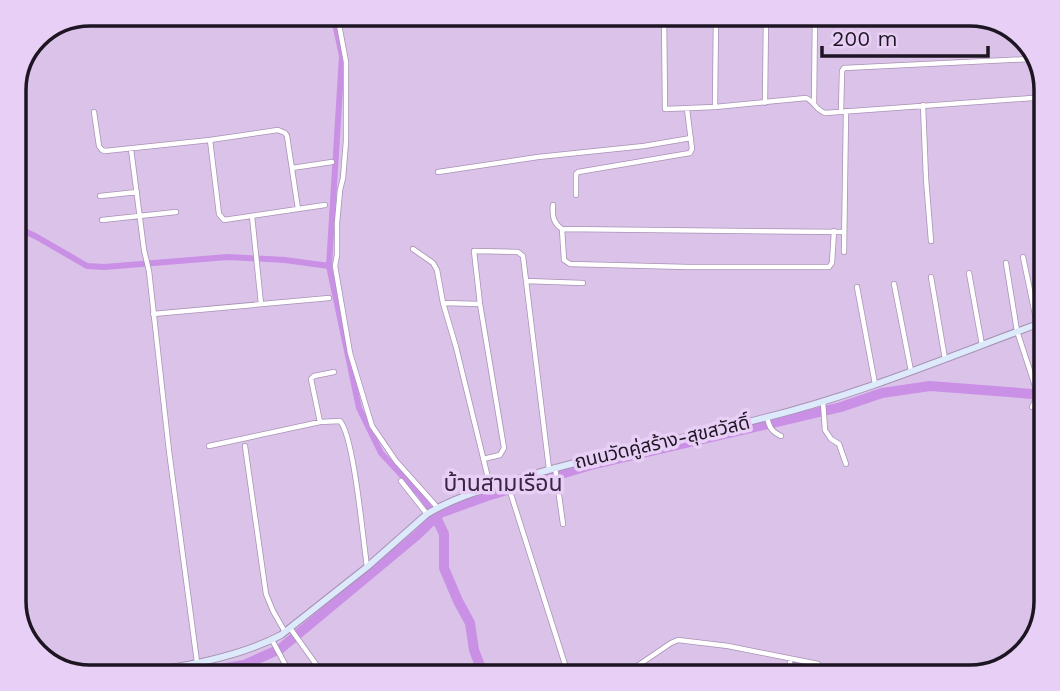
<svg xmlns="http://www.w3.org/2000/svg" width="1060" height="691" viewBox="0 0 1060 691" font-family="'Work Sans','Noto Sans Thai',sans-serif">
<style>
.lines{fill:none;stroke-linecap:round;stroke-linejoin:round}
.canal{stroke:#ca90e6;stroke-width:6}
.river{stroke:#ca90e6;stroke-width:10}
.street-casing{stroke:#a992b5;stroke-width:6}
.secondary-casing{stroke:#a992b5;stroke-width:8}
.street{stroke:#fff;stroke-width:4.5}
.secondary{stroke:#dceafc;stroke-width:6}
.labels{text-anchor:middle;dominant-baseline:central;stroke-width:7;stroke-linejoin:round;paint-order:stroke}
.street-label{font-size:19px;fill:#1e1523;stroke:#e8cff5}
.quarter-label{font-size:23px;fill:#3a2644;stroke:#e8cff5}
.rim{fill:none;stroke:#1e1523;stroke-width:3.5}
</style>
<rect width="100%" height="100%" fill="#dbc2e8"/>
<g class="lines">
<!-- canal -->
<path class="canal" d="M 333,14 L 342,56 L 329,266 L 359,408 L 381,453 L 420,495 L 436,517
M 14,226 L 37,237 L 87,266 L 104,267 L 228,257 L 285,260 L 329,266"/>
<!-- river -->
<path class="river" d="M 436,517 L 444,534 L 444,568 L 458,601 L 470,623 L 474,650 L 482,671 L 478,677
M 173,677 L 244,665 L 280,649 L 416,536 L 440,513 L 487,496 L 591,465 L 841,407 L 882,393 L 930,386 L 1046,395"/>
<!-- street casing -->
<g class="street-casing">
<path id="street" d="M 337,14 L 346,62 L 346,141 L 343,178 L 340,190 L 337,223 L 337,255 L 335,266 L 350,353 L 372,426 L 396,461 L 437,507
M 664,14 L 665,109 L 715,107 L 806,98 C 814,101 816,110 825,113 L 1046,97
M 765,103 L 766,14
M 814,104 L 815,14
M 923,105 L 926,179 L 931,241
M 715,107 L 716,14
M 94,112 L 99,146 L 102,150 L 105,151 L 210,140 L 278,130 L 285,133 L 287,136 L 298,209
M 841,112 L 842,71 L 844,68 L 1030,59
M 210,140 L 219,214 L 224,220 L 325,205
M 131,149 L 144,250 L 149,271 L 169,451 L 197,662
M 292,168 L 332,162
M 438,172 L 538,157 L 644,146 L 691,138
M 1046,172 L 1046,190
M 576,195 L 576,174 L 578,172 L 690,153 L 692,149 L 687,109
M 100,196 L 137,192
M 553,205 C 552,215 553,223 562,229 L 844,232
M 252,216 L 261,304
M 102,220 L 176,212
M 562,229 L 564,260 L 570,264 L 688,267 L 829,267 L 832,263 L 834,231
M 413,249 L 433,263 L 437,270 L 443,303 L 456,347 L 490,486
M 844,252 L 846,111
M 1043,255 L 1046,267
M 1023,257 L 1037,324 L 1046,349
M 1006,263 L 1017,331 L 1038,395 L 1032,407
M 969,273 L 982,345
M 931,277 L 945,359
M 526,281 L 583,283
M 894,284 L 911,371
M 857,287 L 875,384
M 443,303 L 480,304
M 153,314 L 329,298
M 823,402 L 825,430 L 831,439 L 839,444 L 846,464
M 767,417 C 769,427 772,432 781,436
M 320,422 L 311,379 L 314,376 L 334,372
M 209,446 L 320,422 L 340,421 C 354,436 363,540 367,567
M 245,446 L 266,594 L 273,611 L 285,632
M 483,459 L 500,455 L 504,448 L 480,304 L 474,251 L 518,252 L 523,256 L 549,469
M 555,467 L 563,524
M 401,481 L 427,514
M 507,482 L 569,677
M 290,628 L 323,674
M 272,640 L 292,677
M 550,677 L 565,667
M 621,677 L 671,643 L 678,640 L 728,646 L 818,664
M 790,677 L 790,659"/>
</g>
<!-- secondary casing -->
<g class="secondary-casing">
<path id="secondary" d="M 111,677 C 166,669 232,661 281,635 L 367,567 L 427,514 C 453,498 482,490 511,481 C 594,455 680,440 764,418 C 861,394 953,355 1046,321"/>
</g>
<!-- street -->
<use href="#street" class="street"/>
<!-- secondary -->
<use href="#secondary" class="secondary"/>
</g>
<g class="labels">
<!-- street labels -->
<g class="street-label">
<text transform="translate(662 442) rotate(-13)">ถนนวัดคู่สร้าง-สุขสวัสดิ์</text>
</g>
<!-- quarter labels -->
<g class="quarter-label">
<text x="503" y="483">บ้านสามเรือน</text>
</g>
</g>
<!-- crop -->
<path d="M0 0H1060V691H0ZM90 26H970A64 64 0 0 1 1034 90V601A64 64 0 0 1 970 665H90A64 64 0 0 1 26 601V90A64 64 0 0 1 90 26Z" fill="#e8cff5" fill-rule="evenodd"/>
<path class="rim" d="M90 26H970A64 64 0 0 1 1034 90V601A64 64 0 0 1 970 665H90A64 64 0 0 1 26 601V90A64 64 0 0 1 90 26Z"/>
<!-- scale -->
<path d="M822 46v10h166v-10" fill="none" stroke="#1e1523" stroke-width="3.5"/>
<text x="832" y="46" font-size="21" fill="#1e1523" stroke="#e8cff5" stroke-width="5" paint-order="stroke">200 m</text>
</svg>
